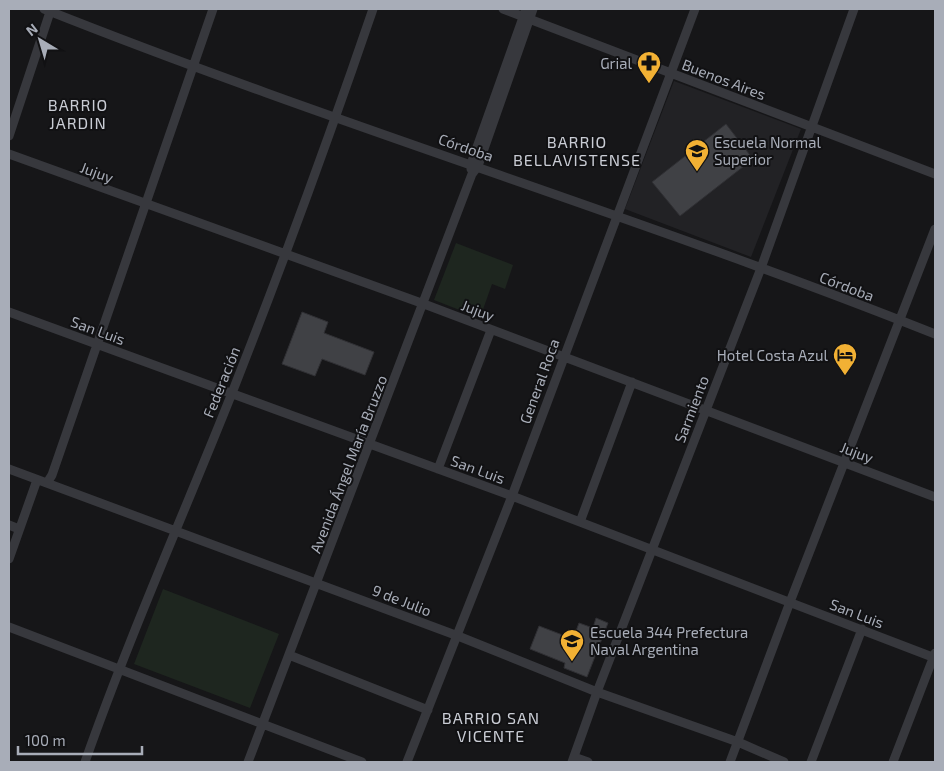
<svg xmlns="http://www.w3.org/2000/svg" width="944" height="771" viewBox="0 0 944 771" font-family="'Exo 2',sans-serif">
<style>
.built{fill:#222225}
.green{fill:#1e261f}
.building{fill:#404145;stroke:#303034}
.lines{fill:none;stroke-linecap:round;stroke-linejoin:round}
.minor{stroke:#37383d;stroke-width:9}
.labels{text-anchor:middle;dominant-baseline:central;stroke-width:4;stroke-linejoin:round;paint-order:stroke}
.poi-label{font-size:15px;fill:#a8adb8;stroke:#111113;text-anchor:end}
.street-label{font-size:15px;fill:#a8adb8;stroke:#111113}
.neighbourhood-label{font-size:16px;letter-spacing:1px;fill:#c9ccd4;stroke:#111113}
</style>
<rect width="100%" height="100%" fill="#161618"/>
<!-- built -->
<path class="built" d="M 674,81 L 801,129 L 751,257 L 625,209 Z"/>
<!-- green -->
<path class="green" d="M 456,243 L 513,265 L 505,289 L 492,284 L 480,318 L 434,300 Z
M 163,589 L 279,634 L 250,708 L 134,664 Z"/>
<!-- building -->
<path class="building" d="M 726,124 L 753,159 L 680,216 L 652,182 Z
M 302,312 L 328,322 L 324,333 L 374,352 L 365,375 L 322,359 L 315,376 L 282,364 Z
M 596,618 L 608,623 L 587,677 L 564,668 L 565,663 L 530,649 L 539,626 L 573,639 L 579,623 L 593,628 Z"/>
<g class="lines">
<!-- minor -->
<path class="minor" d="M 44,9 C 338,126 641,217 935,334
M 503,9 L 935,174
M 9,136 L 51,9
M 9,154 L 424,304 L 935,497
M 471,169 L 471,164 L 526,9
M 9,312 L 512,496 L 935,658
M 9,469 L 458,636 L 597,692 L 738,742 L 784,762
M 438,469 L 491,330
M 47,483 L 52,475 L 213,9
M 580,522 L 632,382
M 9,525 L 19,529
M 9,559 L 37,480
M 9,627 L 362,762
M 289,655 L 428,710
M 574,757 L 588,762
M 85,762 C 129,637 183,516 232,393 C 282,266 329,138 373,9
M 248,762 L 472,174 L 478,166 L 533,9
M 407,762 L 512,496 L 695,9
M 572,762 L 597,692 L 761,268 L 854,9
M 730,762 L 790,602 L 935,229
M 811,762 L 862,629
M 893,762 L 935,653"/>
</g>
<!-- icons -->
<defs>
<g id="pharmacy-pin" transform="scale(1.25)"><path d="M0 17L-7.5 6A9.5 9.5 0 1 1 7.5 6Z" fill="#f2b134" stroke="#111113"/><path d="M-2-6h4v4h4v4h-4v4h-4v-4h-4v-4h4Z" fill="#111"/></g>
<g id="school-pin" transform="scale(1.25)"><path d="M0 17L-7.5 6A9.5 9.5 0 1 1 7.5 6Z" fill="#f2b134" stroke="#111113"/><path d="M0-5L7-2L0 1L-7-2ZM-4 1L0 2.5L4 1V4Q0 6-4 4Z" fill="#111"/></g>
<g id="hotel-pin" transform="scale(1.25)"><path d="M0 17L-7.5 6A9.5 9.5 0 1 1 7.5 6Z" fill="#f2b134" stroke="#111113"/><path d="M-6-4.5h1.5V1H6V5H4.5V3h-9V5H-6ZM-4 0a1.8 1.8 0 1 1 3.6 0ZM.5 0V-2.5h3Q6-2.5 6 0Z" fill="#111"/></g>
</defs>
<g fill-rule="evenodd">
<use href="#pharmacy-pin" x="649" y="63"/>
<use href="#school-pin" x="697" y="151"/>
<use href="#hotel-pin" x="845" y="355"/>
<use href="#school-pin" x="572" y="641"/>
</g>
<g class="labels">
<!-- poi labels -->
<g class="poi-label">
<text x="632" y="63">Grial</text>
<text x="714" y="142" text-anchor="start">Escuela Normal<tspan x="714" dy="17">Superior</tspan></text>
<text x="828" y="355">Hotel Costa Azul</text>
<text x="590" y="632" text-anchor="start">Escuela 344 Prefectura<tspan x="590" dy="17">Naval Argentina</tspan></text>
</g>
<!-- street labels -->
<g class="street-label">
<text transform="translate(724 79) rotate(21)">Buenos Aires</text>
<text transform="translate(466 147) rotate(19)">Córdoba</text>
<text transform="translate(97 172) rotate(20)">Jujuy</text>
<text transform="translate(847 286) rotate(21)">Córdoba</text>
<text transform="translate(478 310) rotate(21)">Jujuy</text>
<text transform="translate(98 330) rotate(20)">San Luis</text>
<text transform="translate(539 381) rotate(-70)">General Roca</text>
<text transform="translate(221 382) rotate(-68)">Federación</text>
<text transform="translate(691 409) rotate(-69)">Sarmiento</text>
<text transform="translate(857 452) rotate(21)">Jujuy</text>
<text transform="translate(348 464) rotate(-69)">Avenida Ángel María Bruzzo</text>
<text transform="translate(478 469) rotate(20)">San Luis</text>
<text transform="translate(402 600) rotate(21)">9 de Julio</text>
<text transform="translate(857 613) rotate(21)">San Luis</text>
</g>
<!-- neighbourhood labels -->
<g class="neighbourhood-label">
<text x="78" y="104">BARRIO<tspan x="78" dy="18">JARDIN</tspan></text>
<text x="577" y="141">BARRIO<tspan x="577" dy="18">BELLAVISTENSE</tspan></text>
<text x="491" y="717">BARRIO SAN<tspan x="491" dy="18">VICENTE</tspan></text>
</g>
</g>
<!-- border -->
<rect width="944" height="771" fill="none" stroke="#a8adb8" stroke-width="20"/>
<!-- north arrow -->
<g transform="translate(40 40) rotate(322)" stroke="#111113" stroke-width="4" paint-order="stroke">
<path d="M0-4L9 19L0 12L-9 19Z" fill="#a8adb8"/>
<text y="-8" font-size="14" font-weight="bold" text-anchor="middle" fill="#a8adb8">N</text>
</g>
<!-- scale -->
<path d="M18 746v8h124v-8" fill="none" stroke="#a8adb8" stroke-width="2.5"/>
<text x="25" y="746" font-size="15" fill="#a8adb8" stroke="#111113" stroke-width="4" paint-order="stroke">100 m</text>
</svg>
